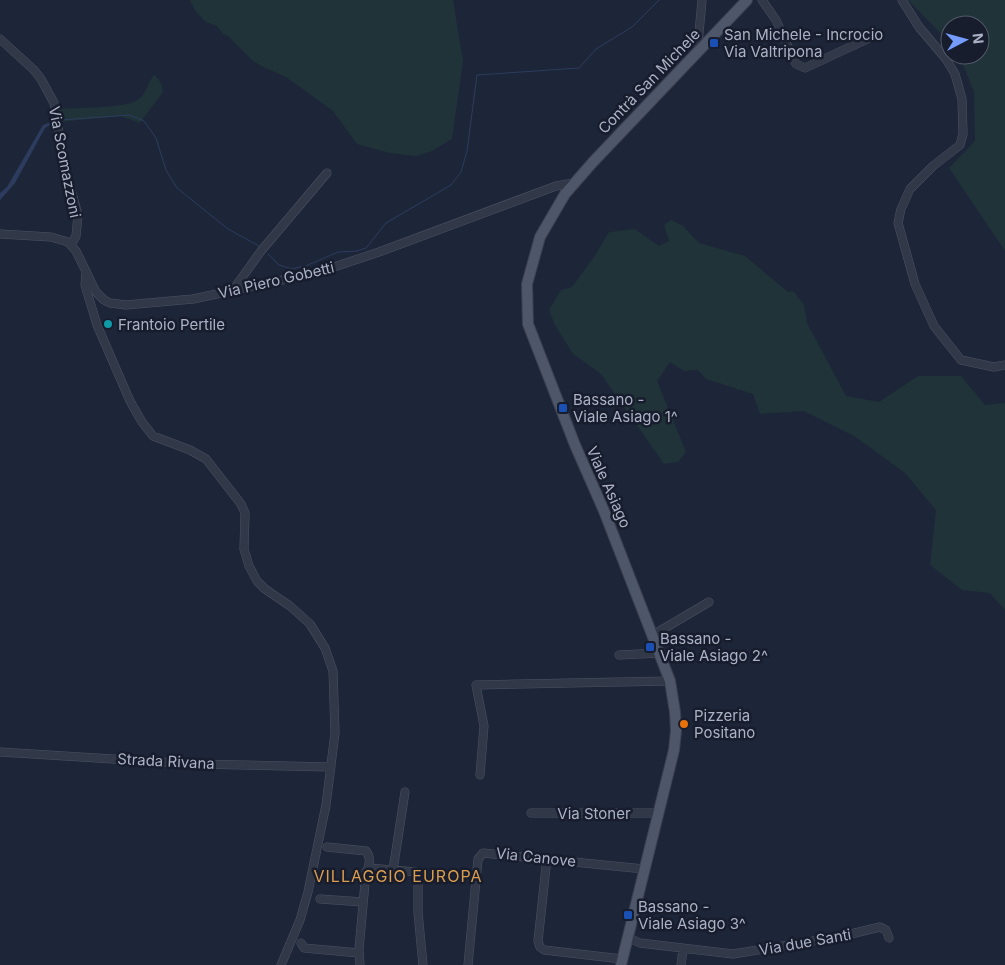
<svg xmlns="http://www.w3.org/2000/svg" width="1005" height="965" viewBox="0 0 1005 965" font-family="Inter,sans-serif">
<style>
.green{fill:#1f3339}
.water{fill:#2d3c5e}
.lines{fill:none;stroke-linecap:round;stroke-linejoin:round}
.stream{stroke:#2d3c5e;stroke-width:1}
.minor-casing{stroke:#4c5263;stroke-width:9}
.major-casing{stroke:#3b4151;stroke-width:12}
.minor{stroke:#313848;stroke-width:8}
.major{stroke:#4e5669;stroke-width:10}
.transit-dot{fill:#1a4fb4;stroke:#171d2c;stroke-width:2}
.culture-dot{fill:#0f9aa8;stroke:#171d2c;stroke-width:2}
.food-dot{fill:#e8710a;stroke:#171d2c;stroke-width:2}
.labels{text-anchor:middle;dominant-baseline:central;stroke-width:5;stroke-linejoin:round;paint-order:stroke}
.poi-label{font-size:15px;fill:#abb2c5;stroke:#171d2c;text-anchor:start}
.street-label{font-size:15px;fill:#abb2c5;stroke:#171d2c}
.neighbourhood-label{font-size:16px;letter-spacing:1px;fill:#dc9d4f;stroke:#171d2c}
</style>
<rect width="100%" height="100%" fill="#1d2538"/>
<!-- green -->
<path class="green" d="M 190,0 L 453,0 L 463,61 L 452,139 L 432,151 L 416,156 L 390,153 L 357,144 L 333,111 L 286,77 L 261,66 L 252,60 L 228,36 L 223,34 L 217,26 L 206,22 L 196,12 Z
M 908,0 L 1005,0 L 1005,251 L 949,168 L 975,141 L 974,92 L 959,55 L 980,55 L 980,25 L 950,25 L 950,43 Z
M 154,75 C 160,80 162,84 163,92 L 140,123 L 121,116 L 58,122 L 57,110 C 77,106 125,110 139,99 C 147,92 147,83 154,75 Z
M 671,220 L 683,226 L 699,243 L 745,256 L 788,292 L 791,291 L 794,292 L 804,305 L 807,323 L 846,396 L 879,402 L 918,376 L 961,376 L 985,405 L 1005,403 L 1005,610 L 990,593 L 962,590 L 930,565 L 936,510 L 905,473 L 854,436 L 804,411 L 760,414 L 753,394 L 706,379 L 698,370 L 684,371 L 670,362 L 657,381 L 686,452 L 678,462 L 664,464 L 601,374 L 573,354 L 555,325 L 549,310 L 561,290 L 572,287 L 594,257 L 609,232 L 635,229 L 659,246 L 669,241 L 664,225 Z"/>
<!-- water -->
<path class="water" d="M 56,120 L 56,122 L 45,128 L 15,183 L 0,200 L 0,193 L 7,187 L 43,125 Z"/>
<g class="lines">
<!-- stream -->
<path class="stream" d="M 60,120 L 130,115 L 144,121 L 156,138 L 166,170 L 177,188 L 228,229 L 259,246
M 268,254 L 279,265 L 292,269 L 308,265 L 338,252 L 357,251 L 366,248 L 386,223 L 451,185 L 461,172 L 467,151 L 477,75 L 579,68 L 596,49 L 632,27 L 659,0"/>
<!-- minor casing -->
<g class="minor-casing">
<path id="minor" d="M 762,0 L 776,20 L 796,64 L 805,68 L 878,34
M 902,0 L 919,27 L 946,59 L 955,74 L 962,99 L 963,134 L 960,145 L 933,166 L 910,189 L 901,209 L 898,223 L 915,284 L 934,326 L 961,360 L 994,367 L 1005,365
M 0,39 L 34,70 L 41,79 L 54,103 L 65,168 L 78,215 L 76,236 L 71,245
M 699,50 L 698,44 L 702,0
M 0,234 L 51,237 L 68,242 L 76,251 L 96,292 L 104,300 L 110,303 L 126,305 L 193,299 L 315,273 L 340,265 L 379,252 L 556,186 L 574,183
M 86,271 L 85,285 L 97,325 L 130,401 L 142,422 L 153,436 L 190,450 L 206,459 L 241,504 L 245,513 L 244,549 L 249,566 L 257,581 L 265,589 L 290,606 L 310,624 L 325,648 L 333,671 L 335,733 L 326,805 L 308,892 L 300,920 L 281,965
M 233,290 L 261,251 L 327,173
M 653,635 L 709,602
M 619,655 L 660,653
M 0,752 L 193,764 L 331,767
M 480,775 L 484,726 L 476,685 L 670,681
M 531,813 L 658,813
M 327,847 L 366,851 C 371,857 370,866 366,872 L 359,949 L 360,965
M 547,858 L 538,941 L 540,947 L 544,950 L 622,959
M 368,868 L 416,872 L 418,874 L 418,912 L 423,965
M 393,870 L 405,792
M 320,899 L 363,902
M 627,937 L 640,943 L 733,954 L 838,937 L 880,927 L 886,930 L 889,938
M 301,943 L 304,948 L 359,953
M 468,965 L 478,859 L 483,853 L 644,869
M 681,965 L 683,949"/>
</g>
<!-- major casing -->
<g class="major-casing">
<path id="major" d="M 621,965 L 674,750 L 676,731 L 675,712 L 670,681 L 604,511 L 575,445 L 528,324 L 527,284 L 540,237 L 565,194 L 593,162 L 747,0"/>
</g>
<!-- minor -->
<use href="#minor" class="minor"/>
<!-- major -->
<use href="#major" class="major"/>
</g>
<!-- markers -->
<g class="transit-dot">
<rect x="709" y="38" width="10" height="10" rx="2.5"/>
<rect x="558" y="403" width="10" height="10" rx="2.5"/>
<rect x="645" y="642" width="10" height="10" rx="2.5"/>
<rect x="623" y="910" width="10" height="10" rx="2.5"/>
</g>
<circle class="culture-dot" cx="108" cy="324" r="5"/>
<circle class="food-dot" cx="684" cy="724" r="5"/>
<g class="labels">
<!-- poi labels -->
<g class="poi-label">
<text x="724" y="34">San Michele - Incrocio<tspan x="724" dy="17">Via Valtripona</tspan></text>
<text x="118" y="324">Frantoio Pertile</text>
<text x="573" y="399">Bassano -<tspan x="573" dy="17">Viale Asiago 1^</tspan></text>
<text x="660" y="638">Bassano -<tspan x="660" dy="17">Viale Asiago 2^</tspan></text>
<text x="694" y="715">Pizzeria<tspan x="694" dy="17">Positano</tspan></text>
<text x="638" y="906">Bassano -<tspan x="638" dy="17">Viale Asiago 3^</tspan></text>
</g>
<!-- street labels -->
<g class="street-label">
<text transform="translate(649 81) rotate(-46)">Contrà San Michele</text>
<text transform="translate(65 162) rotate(79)">Via Scomazzoni</text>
<text transform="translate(276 280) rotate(-13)">Via Piero Gobetti</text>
<text transform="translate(609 487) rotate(66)">Viale Asiago</text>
<text transform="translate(166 761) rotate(3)">Strada Rivana</text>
<text x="594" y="813">Via Stoner</text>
<text transform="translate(536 857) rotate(6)">Via Canove</text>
<text transform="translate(805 942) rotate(-10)">Via due Santi</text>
</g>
<!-- neighbourhood labels -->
<g class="neighbourhood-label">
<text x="398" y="876">VILLAGGIO EUROPA</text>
</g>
</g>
<!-- north arrow -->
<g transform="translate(965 40) rotate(84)"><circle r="24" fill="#171d2c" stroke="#525969"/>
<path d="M0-4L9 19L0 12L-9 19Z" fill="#769bff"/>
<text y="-8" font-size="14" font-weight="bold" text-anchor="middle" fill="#abb2c5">N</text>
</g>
</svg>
